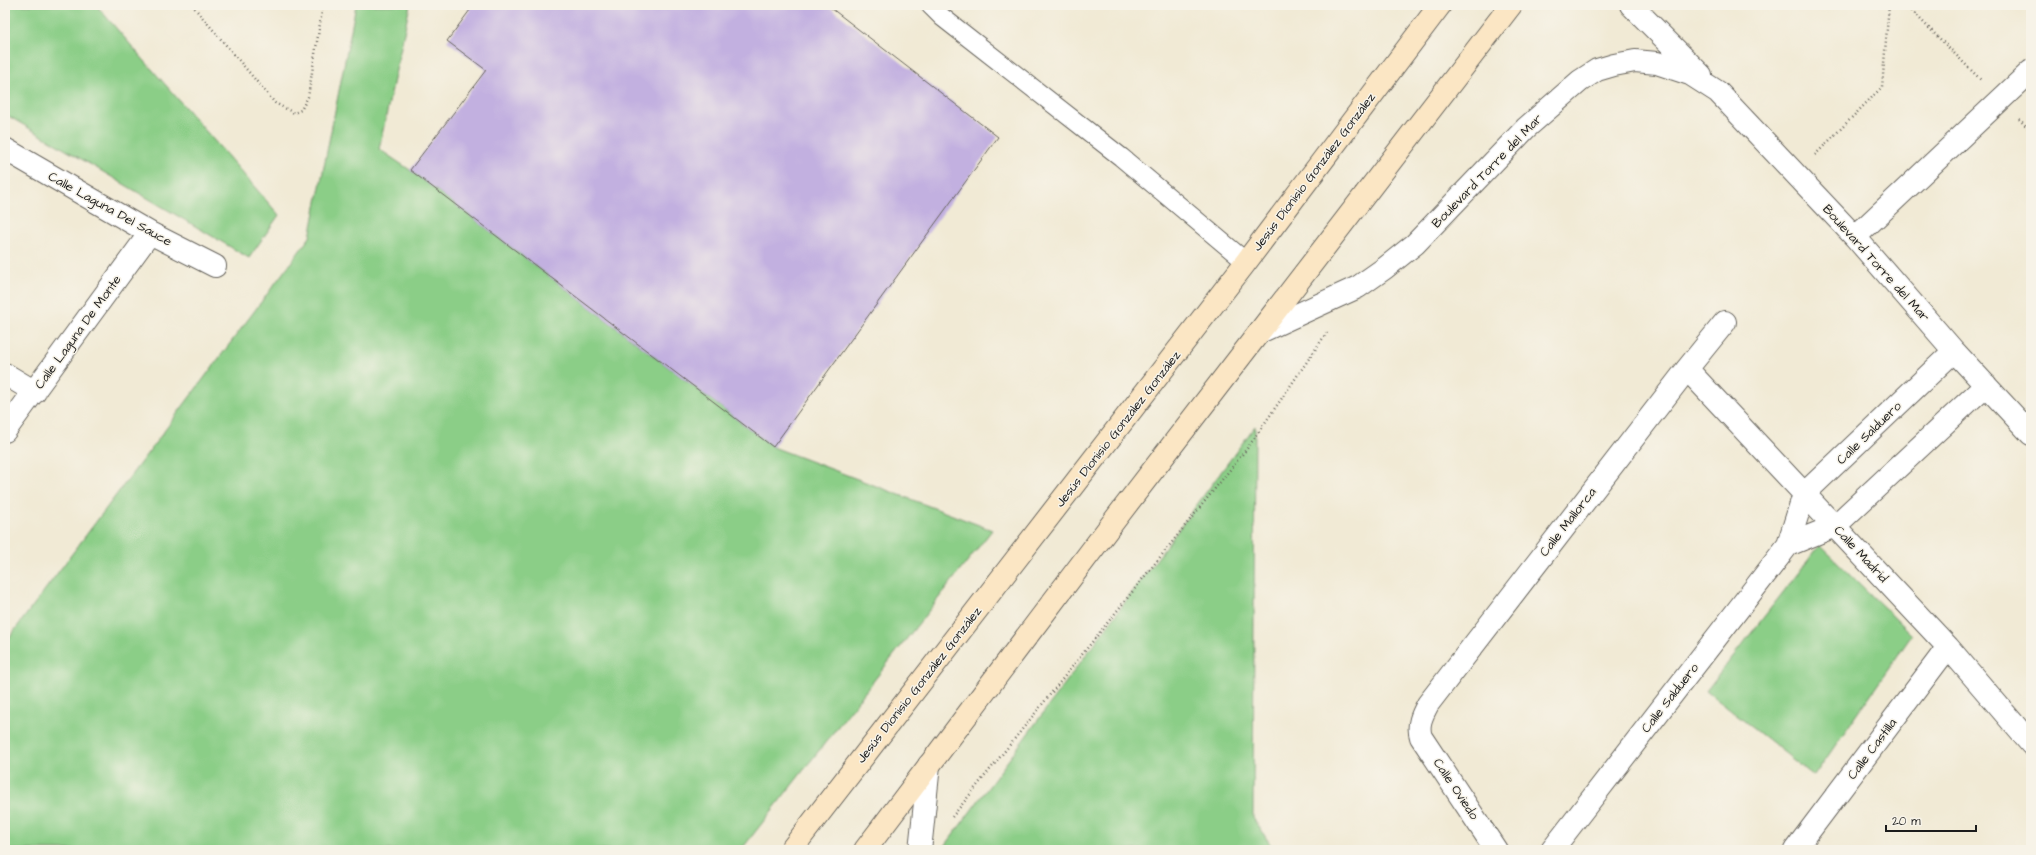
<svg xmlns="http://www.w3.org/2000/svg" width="2036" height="855" viewBox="0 0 2036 855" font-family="'Architects Daughter',sans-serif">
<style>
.green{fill:#8bce87;stroke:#547552}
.building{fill:#c2b0e0}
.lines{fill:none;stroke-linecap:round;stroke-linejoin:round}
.service-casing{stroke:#67645d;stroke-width:20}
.minor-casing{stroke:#67645d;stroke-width:24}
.secondary-casing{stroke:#67645d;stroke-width:24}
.path{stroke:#67645d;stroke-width:2.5;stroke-dasharray:1 3;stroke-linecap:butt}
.service{stroke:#fff;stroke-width:18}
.minor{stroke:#fff;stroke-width:22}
.secondary{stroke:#fbe6c4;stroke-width:22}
.labels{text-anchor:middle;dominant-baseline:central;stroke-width:3;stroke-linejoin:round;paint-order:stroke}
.street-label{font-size:13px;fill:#1c1c1c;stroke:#f7f3e8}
</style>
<rect width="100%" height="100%" fill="#f7f3e8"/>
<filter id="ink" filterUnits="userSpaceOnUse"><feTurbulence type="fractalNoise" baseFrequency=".025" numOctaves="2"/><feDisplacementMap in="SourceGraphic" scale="8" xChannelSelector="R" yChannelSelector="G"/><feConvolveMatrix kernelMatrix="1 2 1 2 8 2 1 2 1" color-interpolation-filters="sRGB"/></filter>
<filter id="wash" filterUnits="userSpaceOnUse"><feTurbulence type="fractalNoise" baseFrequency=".012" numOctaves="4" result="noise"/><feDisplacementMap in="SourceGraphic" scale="16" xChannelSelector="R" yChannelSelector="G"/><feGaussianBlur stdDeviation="0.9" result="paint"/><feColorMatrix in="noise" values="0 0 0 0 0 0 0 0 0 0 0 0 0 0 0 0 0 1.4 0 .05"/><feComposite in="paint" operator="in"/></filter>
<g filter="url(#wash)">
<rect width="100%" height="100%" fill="#f1ead5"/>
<!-- green -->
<path class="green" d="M 5,5 L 96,5 L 279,215 L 249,258 L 5,114 Z
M 356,5 L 410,5 L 379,149 L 410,170 L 773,447 L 992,530 L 741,850 L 5,850 L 5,643 L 310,237 Z
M 1255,426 L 1253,818 L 1274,850 L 942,850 Z
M 1820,545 L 1912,635 L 1814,776 L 1706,691 Z"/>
<g id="blocks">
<!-- building -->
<path class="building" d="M 463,5 L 827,5 L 998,137 L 773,447 L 410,170 L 486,70 L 447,41 L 470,10 Z"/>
</g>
</g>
<g filter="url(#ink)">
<use href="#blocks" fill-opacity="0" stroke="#67645d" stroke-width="1"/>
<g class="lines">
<!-- service casing -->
<g class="service-casing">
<path id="service" d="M 930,5 L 942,17 L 1121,157 L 1246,262"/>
</g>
<!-- minor casing -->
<g class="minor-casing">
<path id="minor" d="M 1631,5 L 1701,75
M 5,149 L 150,233 L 215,266
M 1855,237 L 2031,71
M 1262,331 L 1358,287 L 1385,268 L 1415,244 L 1526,128 L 1580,81 L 1597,70 L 1614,65 L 1635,61 L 1657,63 L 1690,74 L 1718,92 L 1855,237 L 1954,351 L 2031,434
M 1687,369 L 1948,647 L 2031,744
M 5,374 L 35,392
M 5,431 L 150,233
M 1788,545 L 1835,526 L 1986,385
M 920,850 L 929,765
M 1496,850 L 1421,737 C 1417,725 1422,715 1428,704 L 1687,369 L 1725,322
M 1552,850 L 1788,545 L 1804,494 L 1954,351
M 1795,850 L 1948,647"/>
</g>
<!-- secondary casing -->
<g class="secondary-casing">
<path id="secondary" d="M 791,850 L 1243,266 L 1440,5
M 865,850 L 1120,513 L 1511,5"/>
</g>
<!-- path -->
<path class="path" d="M 192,5 L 275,103 L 294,113 L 301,110 L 308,97 L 323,5
M 1906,5 L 1982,81
M 2019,119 L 2031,131
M 1815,155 L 1882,87 L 1889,5
M 952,817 L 1249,446 L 1328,331"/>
<!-- service -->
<use href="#service" class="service"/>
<!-- minor -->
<use href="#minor" class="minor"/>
<!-- secondary -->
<use href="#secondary" class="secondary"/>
</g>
</g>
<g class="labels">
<!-- street labels -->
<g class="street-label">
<text transform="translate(1487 171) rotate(-46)">Boulevard Torre del Mar</text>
<text transform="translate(1314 172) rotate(-53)">Jesús Dionisio González González</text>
<text transform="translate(110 209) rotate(29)">Calle Laguna Del Sauce</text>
<text transform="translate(1876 263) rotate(48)">Boulevard Torre del Mar</text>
<text transform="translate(78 332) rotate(-54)">Calle Laguna De Monte</text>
<text transform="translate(1118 429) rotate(-52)">Jesús Dionisio González González</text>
<text transform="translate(1869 433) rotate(-44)">Calle Salduero</text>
<text transform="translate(1568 522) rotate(-52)">Calle Mallorca</text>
<text transform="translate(1861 554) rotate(47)">Calle Madrid</text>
<text transform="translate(919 685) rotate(-52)">Jesús Dionisio González González</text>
<text transform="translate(1670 698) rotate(-52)">Calle Salduero</text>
<text transform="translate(1872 749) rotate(-53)">Calle Castilla</text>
<text transform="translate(1456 789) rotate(56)">Calle Oviedo</text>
</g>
</g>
<!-- margin -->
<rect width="2036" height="855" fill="none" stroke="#f7f3e8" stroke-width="20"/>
<!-- scale -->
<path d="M1886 825v6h90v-6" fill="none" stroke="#1c1c1c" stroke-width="2"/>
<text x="1892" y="825" font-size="12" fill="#1c1c1c" stroke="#f7f3e8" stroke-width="3" paint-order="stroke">20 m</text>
</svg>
